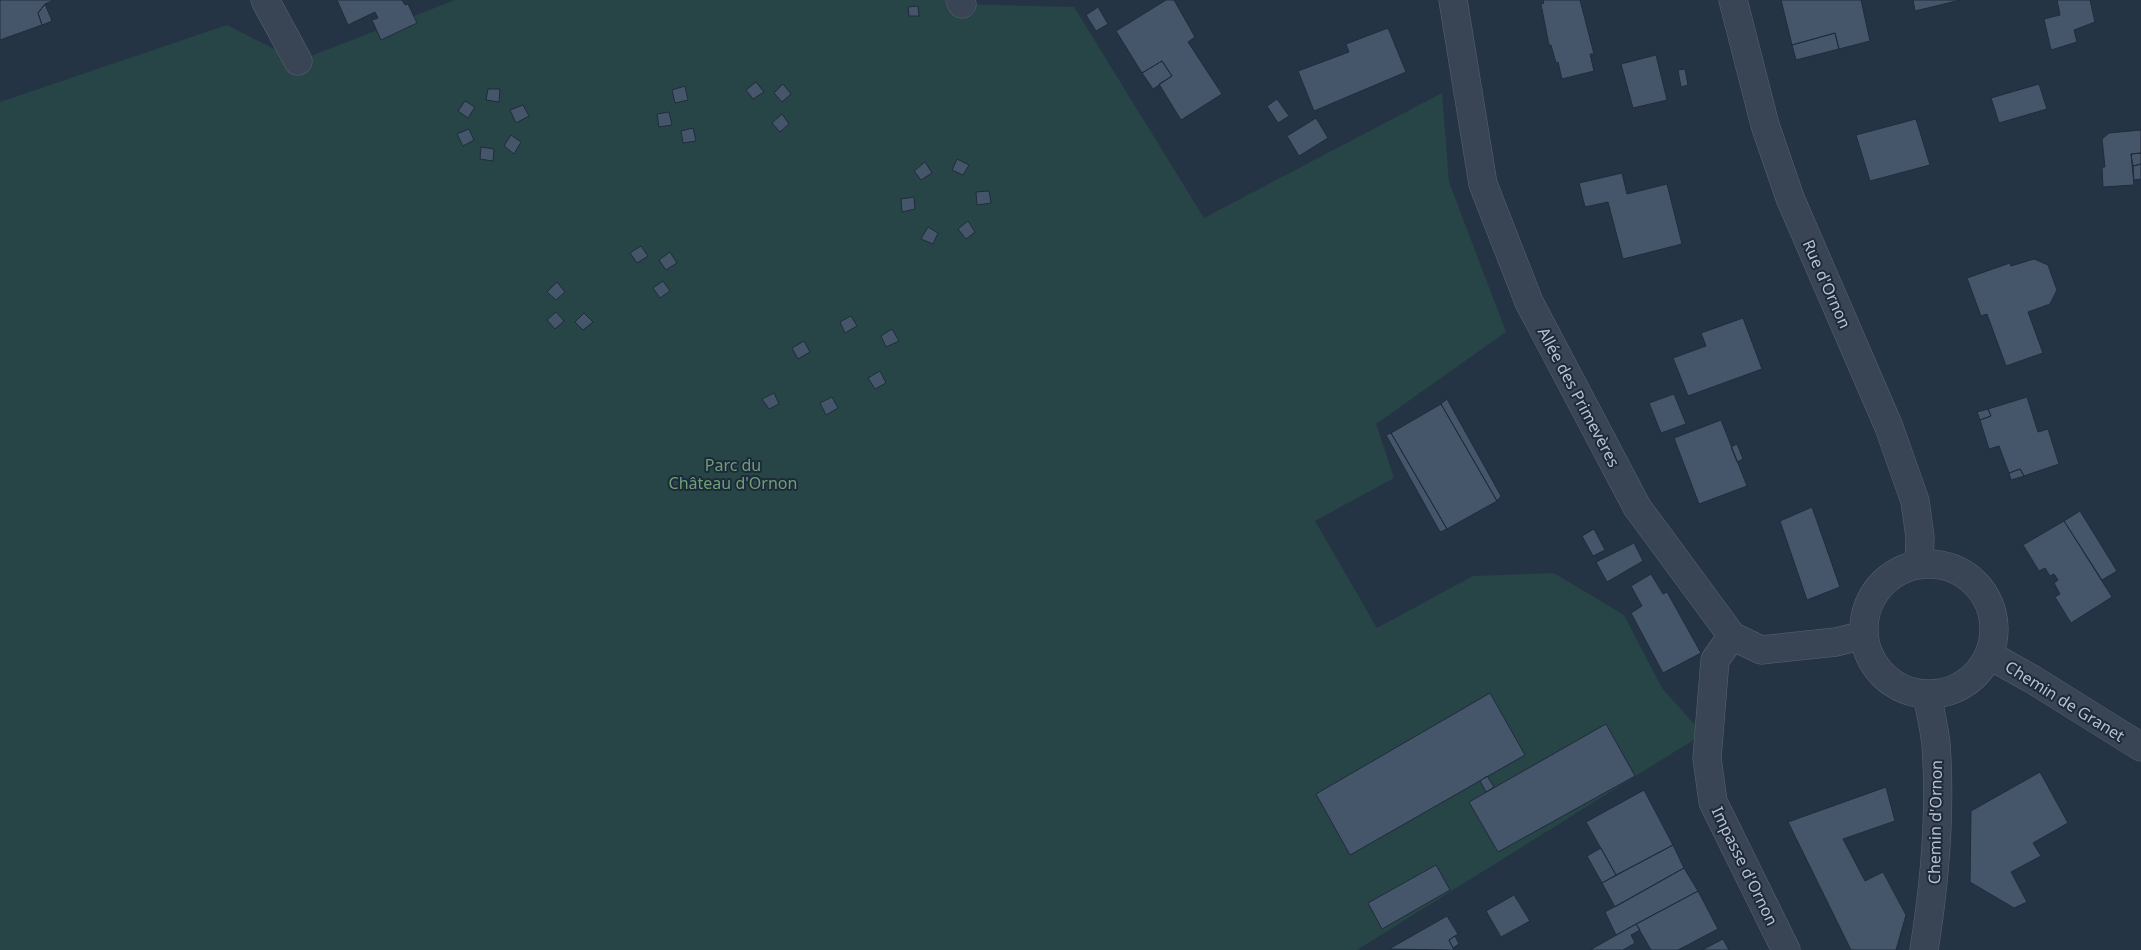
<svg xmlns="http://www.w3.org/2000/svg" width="2141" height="950" viewBox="0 0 2141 950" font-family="'Noto Sans',sans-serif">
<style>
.green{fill:#274446}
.building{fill:#46566a;stroke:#202c3c}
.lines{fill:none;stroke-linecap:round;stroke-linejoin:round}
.minor-casing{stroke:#586372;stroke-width:29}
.tertiary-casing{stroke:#586372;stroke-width:29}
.minor{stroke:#394555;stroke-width:28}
.tertiary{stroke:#394555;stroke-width:28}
.labels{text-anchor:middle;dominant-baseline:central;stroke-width:4;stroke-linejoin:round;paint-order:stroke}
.street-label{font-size:16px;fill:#b7c1ce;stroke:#1e2a3a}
.park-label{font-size:16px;fill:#6ca176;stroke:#1e2a3a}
</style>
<rect width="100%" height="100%" fill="#253445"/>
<!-- green -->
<path class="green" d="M 455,0 L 960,0 L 962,4 L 1074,7 L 1204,218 L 1442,93 L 1449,182 L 1506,332 L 1376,424 L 1394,478 L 1315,521 L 1377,628 L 1473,576 L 1554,573 L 1624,615 L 1662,688 L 1703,734 L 1357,950 L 0,950 L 0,102 L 227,25 L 298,61 Z"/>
<!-- building -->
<path class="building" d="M 0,0 L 54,0 L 45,4 L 38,13 L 42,25 L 0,40 Z
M 337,0 L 402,0 L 405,5 L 408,4 L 417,23 L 381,40 L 372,20 L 378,18 L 375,12 L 348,25 Z
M 1166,0 L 1174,0 L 1195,37 L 1188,42 L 1222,94 L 1181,120 L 1159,84 L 1172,76 L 1162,61 L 1142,73 L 1116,31 Z
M 1543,0 L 1580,0 L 1594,54 L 1590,54 L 1594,71 L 1562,79 L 1558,62 L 1556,63 L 1551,45 L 1549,45 L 1541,4 L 1544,3 Z
M 1781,0 L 1861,0 L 1870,41 L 1839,49 L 1835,33 L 1792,45 Z
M 1913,0 L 1961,0 L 1915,11 Z
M 2057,0 L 2090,0 L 2095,22 L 2074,30 L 2077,42 L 2051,50 L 2044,19 L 2060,15 Z
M 45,4 L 52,21 L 42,25 L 38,13 Z
M 918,6 L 919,16 L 909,16 L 908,7 Z
M 1098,7 L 1108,24 L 1096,31 L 1086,15 Z
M 1388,28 L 1406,72 L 1314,111 L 1298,71 L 1349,52 L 1346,44 Z
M 1835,33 L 1839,49 L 1796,60 L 1792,45 Z
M 1656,55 L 1667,100 L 1633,108 L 1621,64 Z
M 1162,61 L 1172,76 L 1153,89 L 1142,73 Z
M 1685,69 L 1688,85 L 1681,87 L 1678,70 Z
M 756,82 L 764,92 L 753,99 L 746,90 Z
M 783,84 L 791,94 L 782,102 L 774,93 Z
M 2039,84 L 2047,109 L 1999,123 L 1991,98 Z
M 685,86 L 688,100 L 675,103 L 672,90 Z
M 488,89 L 500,89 L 499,102 L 486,100 Z
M 1277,99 L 1289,116 L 1278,123 L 1267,106 Z
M 465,101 L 475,107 L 468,118 L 458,111 Z
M 523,105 L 529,116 L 516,123 L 510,110 Z
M 669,112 L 672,125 L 659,127 L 657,114 Z
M 782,114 L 789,124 L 780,132 L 772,123 Z
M 1316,118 L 1328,138 L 1299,156 L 1287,136 Z
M 1916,119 L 1930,165 L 1870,181 L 1856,135 Z
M 693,128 L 696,141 L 683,143 L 681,131 Z
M 469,129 L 474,140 L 463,146 L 457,134 Z
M 2141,130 L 2141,153 L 2131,154 L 2134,185 L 2103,187 L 2102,167 L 2105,167 L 2102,139 L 2109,133 Z
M 511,135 L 521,142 L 514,154 L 504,146 Z
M 481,147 L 494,149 L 493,161 L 480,159 Z
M 2141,153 L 2141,164 L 2133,166 L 2131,154 Z
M 957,159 L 969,165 L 963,175 L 952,170 Z
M 925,162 L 932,173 L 921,180 L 914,171 Z
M 2141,164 L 2141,179 L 2134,180 L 2133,166 Z
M 1622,173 L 1627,194 L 1667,184 L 1682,244 L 1623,259 L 1608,202 L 1585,207 L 1579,183 Z
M 989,191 L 991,203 L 977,205 L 976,192 Z
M 914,197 L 915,209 L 902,212 L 901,199 Z
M 968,221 L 975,232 L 966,239 L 958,229 Z
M 928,227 L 938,233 L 933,244 L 921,239 Z
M 641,246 L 648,256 L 637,263 L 630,253 Z
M 670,252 L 677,263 L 666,270 L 659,260 Z
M 2034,259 L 2048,265 L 2057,290 L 2050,304 L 2028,312 L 2043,353 L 2006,366 L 1987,314 L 1981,316 L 1967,278 L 2010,263 L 2011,266 Z
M 663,281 L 670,291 L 660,298 L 653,288 Z
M 557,282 L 565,292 L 556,300 L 547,292 Z
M 556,312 L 564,321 L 555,329 L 547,320 Z
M 584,313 L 593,322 L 583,330 L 575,322 Z
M 851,316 L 857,326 L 845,333 L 840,322 Z
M 1743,318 L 1762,369 L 1688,396 L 1673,358 L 1706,346 L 1701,333 Z
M 892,329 L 899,341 L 886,347 L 881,336 Z
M 804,341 L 810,352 L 798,359 L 792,348 Z
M 880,371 L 886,383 L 875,389 L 868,378 Z
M 774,393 L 779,404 L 769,409 L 762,399 Z
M 1674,394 L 1686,424 L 1661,433 L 1649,403 Z
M 832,397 L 838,408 L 826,415 L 820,403 Z
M 2027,397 L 2038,432 L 2048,429 L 2059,464 L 2024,476 L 2020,469 L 2009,473 L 1999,446 L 1989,449 L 1980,420 L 1991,416 L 1988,409 Z
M 1447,399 L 1501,496 L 1497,501 L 1441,404 Z
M 1441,404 L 1497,501 L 1447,529 L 1391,433 Z
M 1988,409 L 1991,416 L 1980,420 L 1977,412 Z
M 1721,420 L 1747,486 L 1699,504 L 1674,438 Z
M 1391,433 L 1447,529 L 1440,532 L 1386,435 Z
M 1737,444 L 1743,459 L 1737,462 L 1731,447 Z
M 2020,469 L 2024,476 L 2011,480 L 2009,473 Z
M 1812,507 L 1840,587 L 1807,600 L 1780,521 Z
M 2080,511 L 2117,571 L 2102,580 L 2064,521 Z
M 2064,521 L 2112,597 L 2071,623 L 2055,597 L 2060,594 L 2054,583 L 2058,580 L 2054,574 L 2050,576 L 2045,568 L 2039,571 L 2023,545 Z
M 1594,529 L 1605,550 L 1593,556 L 1582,536 Z
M 1634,543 L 1643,561 L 1607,582 L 1596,562 Z
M 1651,574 L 1663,594 L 1667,592 L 1701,653 L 1663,673 L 1631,613 L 1642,606 L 1631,586 Z
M 1490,693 L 1525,755 L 1350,855 L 1316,794 Z
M 1606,724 L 1635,776 L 1498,852 L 1469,802 Z
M 2040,772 L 2068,823 L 2033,843 L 2041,856 L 2011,872 L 2027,902 L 2014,908 L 1970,882 L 1971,811 Z
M 1487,776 L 1494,787 L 1486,792 L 1480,781 Z
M 1886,787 L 1895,821 L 1843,839 L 1865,881 L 1883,872 L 1906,915 L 1896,950 L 1851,950 L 1788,822 Z
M 1644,790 L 1673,845 L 1616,875 L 1586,822 Z
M 1673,845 L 1684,868 L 1615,907 L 1602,883 Z
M 1601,848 L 1616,875 L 1602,883 L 1587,856 Z
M 1436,865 L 1450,890 L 1382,929 L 1368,903 Z
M 1684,868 L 1698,891 L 1616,935 L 1605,912 Z
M 1698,891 L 1718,929 L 1678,950 L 1651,950 L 1636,924 Z
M 1514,895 L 1530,921 L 1501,937 L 1486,911 Z
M 1447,916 L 1458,934 L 1449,940 L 1454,950 L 1389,949 Z
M 1636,924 L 1640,930 L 1631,935 L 1635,943 L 1623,950 L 1590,950 Z
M 1455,936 L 1459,944 L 1453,948 L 1449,940 Z
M 1723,939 L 1729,950 L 1702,950 Z"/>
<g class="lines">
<!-- minor casing -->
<g class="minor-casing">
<path id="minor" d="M 265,0 L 298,61
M 960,0 L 962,4
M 1453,0 L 1483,184 L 1529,302 L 1637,507 L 1732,636 L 1761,650 L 1836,642 L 1864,635
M 1732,636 L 1715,660 L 1707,758 L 1713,802 L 1786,950
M 1989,655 L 2032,679 L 2141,747"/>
</g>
<!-- tertiary casing -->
<g class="tertiary-casing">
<path id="tertiary" d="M 1733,0 L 1765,125 L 1790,198 L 1889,427 L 1915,501 L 1920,537 L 1919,565
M1864 629a65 65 0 1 1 130 0a65 65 0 1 1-130 0Z
M 1924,950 C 1935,882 1941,813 1936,744 C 1934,727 1930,711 1927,694"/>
</g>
<!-- minor -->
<use href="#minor" class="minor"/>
<!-- tertiary -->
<use href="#tertiary" class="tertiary"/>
</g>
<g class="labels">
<!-- street labels -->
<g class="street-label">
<text transform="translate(1827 284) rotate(66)">Rue d'Ornon</text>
<text transform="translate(1579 397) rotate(62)">Allée des Primevères</text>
<text transform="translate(2065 701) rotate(32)">Chemin de Granet</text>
<text transform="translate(1935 822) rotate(-89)">Chemin d'Ornon</text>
<text transform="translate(1745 866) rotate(64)">Impasse d'Ornon</text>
</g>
<!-- park labels -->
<g class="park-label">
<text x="733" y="465">Parc du<tspan x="733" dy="18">Château d'Ornon</tspan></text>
</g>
</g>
</svg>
